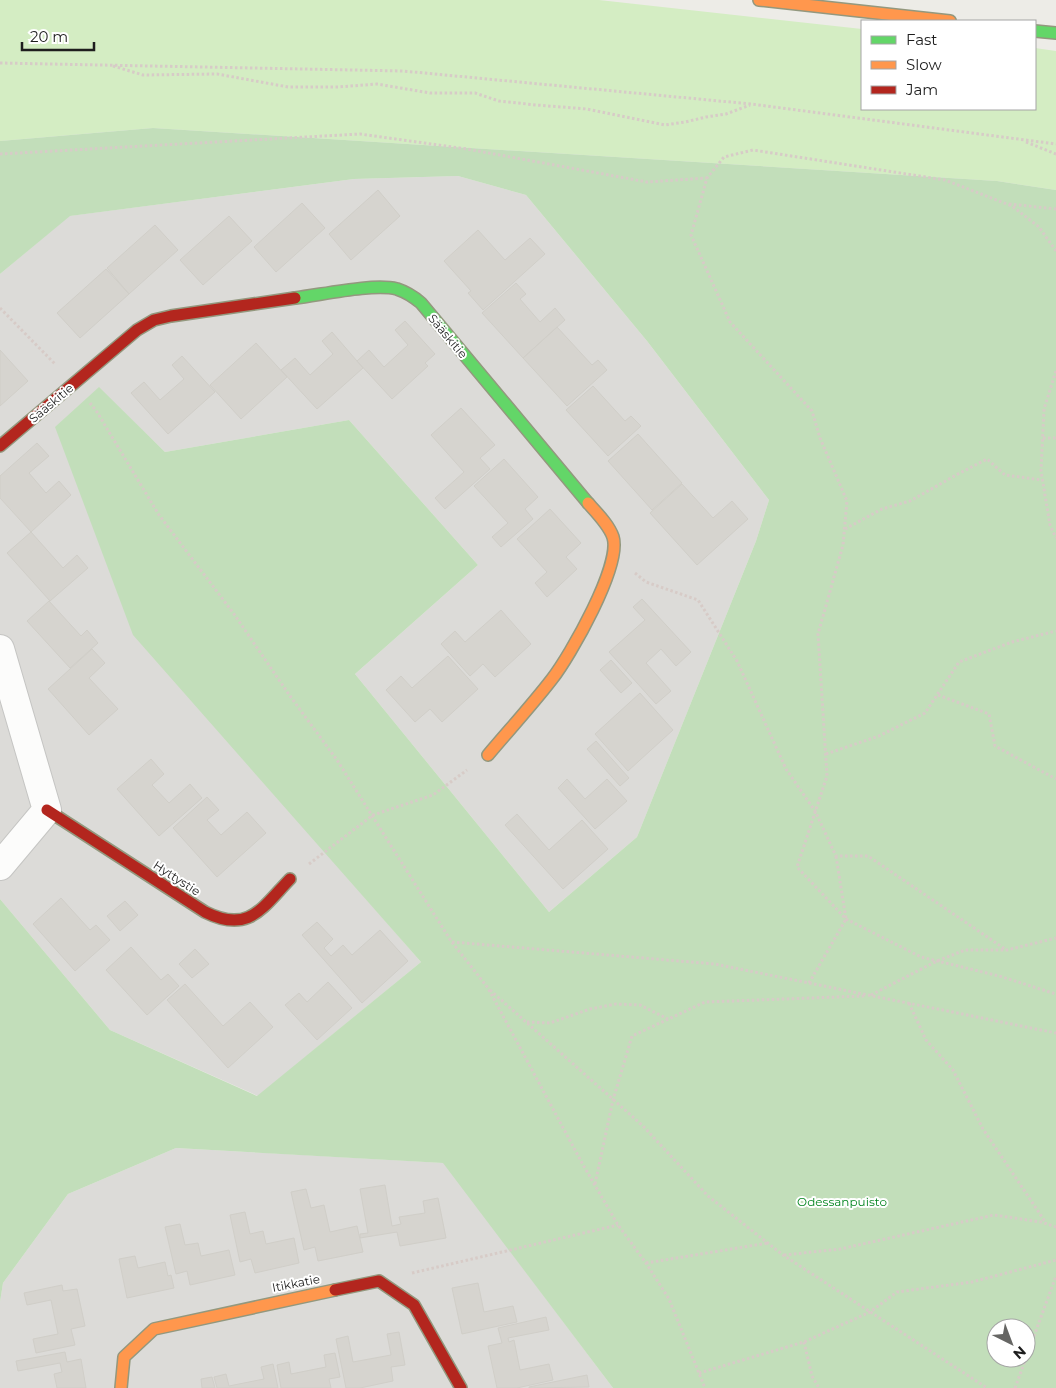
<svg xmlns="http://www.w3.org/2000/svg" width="1056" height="1388" viewBox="0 0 1056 1388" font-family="Montserrat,sans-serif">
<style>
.residential{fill:#dcdbd8}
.grass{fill:#d4edc3}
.forest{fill:#c2deba;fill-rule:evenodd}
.building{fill:#d6d4cf;stroke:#d0cec8}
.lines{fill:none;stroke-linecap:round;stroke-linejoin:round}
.street-casing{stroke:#c5c5c3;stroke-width:30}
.fast-casing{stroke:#93987e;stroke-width:14}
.slow-casing{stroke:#93987e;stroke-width:14}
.jam-casing{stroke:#93987e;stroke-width:14}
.path{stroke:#d7cbc7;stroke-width:3;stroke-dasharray:2.5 2.5;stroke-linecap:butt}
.street{stroke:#fcfcfb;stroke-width:28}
.fast{stroke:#63d668;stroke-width:11}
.slow{stroke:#ff974d;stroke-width:11}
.jam{stroke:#b3261e;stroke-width:11}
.labels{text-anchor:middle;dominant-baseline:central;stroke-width:4;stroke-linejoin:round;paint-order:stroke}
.street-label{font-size:12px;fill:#1e1e1e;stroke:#fff}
.park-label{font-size:12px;fill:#03851f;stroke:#fff}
</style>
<rect width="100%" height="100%" fill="#edece7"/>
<!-- residential -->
<path class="residential" d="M 458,176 L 526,195 L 647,341 L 769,500 L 756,541 L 637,837 L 549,912 L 355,674 L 478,565 L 349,420 L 165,452 L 99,388 L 242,756 L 421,962 L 258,1096 L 110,1030 L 0,899 L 0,274 L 69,216 L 354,179 Z
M 176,1148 L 444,1163 L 613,1388 L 0,1388 L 0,1302 L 3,1283 L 68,1194 Z"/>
<!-- grass -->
<path class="grass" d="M 0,0 L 599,0 L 862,29 L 862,109 L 1035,109 L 1035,48 L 1056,51 L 1056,190 L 997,181 L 153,128 L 0,141 Z"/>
<!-- forest -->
<path class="forest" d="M 153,128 L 997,181 L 1056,190 L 1056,1388 L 613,1388 L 443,1163 L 176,1148 L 68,1194 L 3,1283 L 0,1302 L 0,899 L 110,1030 L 257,1096 L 421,962 L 133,635 L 55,427 L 99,387 L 165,452 L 349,420 L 478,565 L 355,674 L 549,912 L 637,837 L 756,541 L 769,500 L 647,341 L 526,195 L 458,176 L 354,179 L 70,216 L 0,274 L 0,141 ZM 996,1328 L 1026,1328 L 1026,1358 L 996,1358 Z"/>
<!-- building -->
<path class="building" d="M 378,190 L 400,216 L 351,260 L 329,234 Z
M 302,203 L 325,228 L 276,272 L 254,247 Z
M 229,216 L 252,241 L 203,285 L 180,260 Z
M 155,225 L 178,250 L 129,294 L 107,268 Z
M 478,230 L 505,260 L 530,238 L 545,254 L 483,310 L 468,293 L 471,291 L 444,261 Z
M 106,269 L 129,294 L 80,338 L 57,313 Z
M 516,283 L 526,294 L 520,299 L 540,322 L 555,308 L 565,320 L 523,358 L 482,313 Z
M 405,321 L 435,354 L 425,363 L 428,366 L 392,399 L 357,361 L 369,350 L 384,367 L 408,345 L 395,330 Z
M 557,327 L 592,365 L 598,360 L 607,370 L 567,406 L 523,358 Z
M 332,332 L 363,368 L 317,409 L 281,370 L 295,358 L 310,375 L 333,354 L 322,341 Z
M 256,343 L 287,377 L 241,419 L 210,385 Z
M 0,350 L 28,381 L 0,406 Z
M 182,356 L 215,392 L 168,434 L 131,393 L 144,382 L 160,400 L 184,379 L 172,365 Z
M 593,386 L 625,421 L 631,416 L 641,426 L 608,456 L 566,410 Z
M 461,408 L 495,445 L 480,458 L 490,469 L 445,509 L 435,498 L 464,472 L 431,435 Z
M 638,434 L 682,483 L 652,510 L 608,461 Z
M 37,443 L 49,456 L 29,473 L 46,493 L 59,481 L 71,495 L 31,532 L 0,498 L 0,476 Z
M 504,459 L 538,497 L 525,509 L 533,519 L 501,547 L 492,537 L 508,523 L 474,486 Z
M 682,484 L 713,518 L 732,501 L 748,519 L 697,565 L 650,513 Z
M 550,509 L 581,543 L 566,557 L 577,569 L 547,597 L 535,583 L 547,572 L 517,539 Z
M 31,532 L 63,568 L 77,555 L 88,568 L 50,601 L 7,553 Z
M 642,599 L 691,652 L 676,666 L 661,649 L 646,663 L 671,691 L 656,704 L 609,652 L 645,620 L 633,607 Z
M 49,601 L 81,636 L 87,630 L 98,643 L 70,668 L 27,621 Z
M 501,610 L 531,644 L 495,677 L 483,664 L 470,676 L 441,644 L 455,631 L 465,642 Z
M 92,649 L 105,663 L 89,678 L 118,709 L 89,735 L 48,689 Z
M 448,656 L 478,689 L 442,722 L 430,709 L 415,722 L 386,690 L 401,676 L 412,688 Z
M 611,660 L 632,683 L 621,693 L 600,670 Z
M 640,693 L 673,730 L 628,771 L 595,734 Z
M 596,741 L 629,778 L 620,786 L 587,749 Z
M 151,759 L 164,774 L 152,785 L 169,803 L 190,784 L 202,798 L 159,836 L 117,789 Z
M 567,779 L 585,799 L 607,779 L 627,801 L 595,829 L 558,788 Z
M 207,797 L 219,810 L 207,820 L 221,835 L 247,812 L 266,833 L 217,877 L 173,828 Z
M 517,814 L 549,850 L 582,820 L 608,849 L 563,889 L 505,825 Z
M 61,898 L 90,930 L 96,925 L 110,940 L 75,971 L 33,924 Z
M 125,901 L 138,915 L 120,931 L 107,916 Z
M 317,922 L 333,939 L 324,948 L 331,956 L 343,945 L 352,955 L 380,930 L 408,961 L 362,1003 L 302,935 Z
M 131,947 L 161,980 L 168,974 L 179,986 L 147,1015 L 106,970 Z
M 195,949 L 209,964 L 192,978 L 179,964 Z
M 328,982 L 352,1008 L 317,1040 L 285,1005 L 299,993 L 307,1002 Z
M 185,984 L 223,1026 L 250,1002 L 273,1027 L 228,1068 L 167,1000 Z
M 385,1185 L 392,1226 L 401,1224 L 399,1217 L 425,1213 L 423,1201 L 438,1198 L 446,1238 L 400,1246 L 397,1232 L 360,1238 L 360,1234 L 368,1233 L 360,1189 Z
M 306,1189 L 311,1208 L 324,1205 L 330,1232 L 357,1226 L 363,1252 L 318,1261 L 315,1247 L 304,1250 L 291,1192 Z
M 245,1212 L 250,1234 L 263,1231 L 266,1244 L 294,1238 L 299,1263 L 255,1273 L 251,1259 L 240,1262 L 230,1215 Z
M 180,1224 L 185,1245 L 198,1243 L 201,1256 L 229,1250 L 235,1275 L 190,1285 L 187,1271 L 176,1274 L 165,1227 Z
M 135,1256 L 138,1268 L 165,1262 L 168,1276 L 171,1275 L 174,1288 L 127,1298 L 119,1259 Z
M 478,1283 L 484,1312 L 513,1306 L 517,1322 L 462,1334 L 452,1288 Z
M 62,1285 L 63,1291 L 77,1289 L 85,1326 L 71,1329 L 75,1345 L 36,1353 L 33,1339 L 58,1334 L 51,1300 L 27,1305 L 24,1293 Z
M 546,1317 L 549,1330 L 508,1338 L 509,1342 L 514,1340 L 520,1370 L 549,1364 L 553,1380 L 517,1388 L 497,1388 L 488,1346 L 502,1343 L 498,1328 Z
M 399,1332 L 405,1365 L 391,1367 L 393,1381 L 360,1388 L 346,1388 L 336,1339 L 348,1336 L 353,1362 L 391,1355 L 387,1334 Z
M 65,1352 L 67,1362 L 81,1359 L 86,1388 L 57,1388 L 54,1374 L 62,1372 L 60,1363 L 18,1371 L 16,1361 Z
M 335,1353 L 340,1377 L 329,1379 L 331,1388 L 281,1388 L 277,1365 L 289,1362 L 291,1374 L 326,1367 L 324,1355 Z
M 273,1364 L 278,1388 L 217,1388 L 214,1377 L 226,1374 L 229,1386 L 264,1379 L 261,1367 Z
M 587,1375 L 589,1387 L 529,1388 L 529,1387 Z
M 212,1377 L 215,1388 L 202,1388 L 201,1379 Z"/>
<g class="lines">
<!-- street casing -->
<g class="street-casing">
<path id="street" d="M 0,649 L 47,810 L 0,866"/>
</g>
<!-- fast casing -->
<g class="fast-casing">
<path id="fast" d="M 1035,31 L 1056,33
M 295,298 C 321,295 373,283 397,289 C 406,292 414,297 421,303 L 588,503"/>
</g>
<!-- slow casing -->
<g class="slow-casing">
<path id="slow" d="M 759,0 L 950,21
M 488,755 C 509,730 532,705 552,679 C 570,656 622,565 613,537 C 609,525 597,513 588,503
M 121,1388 L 124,1357 L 154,1329 L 335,1290"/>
</g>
<!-- jam casing -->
<g class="jam-casing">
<path id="jam" d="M 0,446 L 137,330 L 154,320 L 171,316 L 295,298
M 47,810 L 205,912 C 249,934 262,908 290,879
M 335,1290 L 379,1281 L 414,1305 L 461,1388"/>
</g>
<!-- path -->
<path class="path" d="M 0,63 L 403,71 L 751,104 L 1056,144
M 113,66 L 143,75 L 217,74 L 288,87 L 338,87 L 377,84 L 430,93 L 475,93 L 499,101 L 536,105 L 587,109 L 665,125 L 685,122 L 706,117 L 726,114 L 750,105
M 1026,142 L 1056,154
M 0,154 L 360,134 L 467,149 L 647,182 L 707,178
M 1009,204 L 1056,209
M 1056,251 L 1039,227 L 1012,206 L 945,180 L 753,150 L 724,157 L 707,178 L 691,235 L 730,322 L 812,411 L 820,438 L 847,501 L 843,545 L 818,634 L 827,776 L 797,867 L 846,919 L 921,957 L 999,976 L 1056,994
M 0,308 L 56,365
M 1056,371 L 1044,409 L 1041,471 L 1050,525 L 1056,538
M 90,403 L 97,412 L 159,515 L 234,614 L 290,696 L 337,760 L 451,941 L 488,988 L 582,1163 L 618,1225 L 646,1263 L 669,1299 L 705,1388
M 1043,438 L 1056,438
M 845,529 L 882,509 L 910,501 L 958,474 L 987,459 L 1005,475 L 1042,480
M 635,573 L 646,582 L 698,600 L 737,661 L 786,769 L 815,811 L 836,856 L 868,856 L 1005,949
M 938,695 L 989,714 L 995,746 L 1056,779
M 826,754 L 879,736 L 925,713 L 959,662 L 1012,642 L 1056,631
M 309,864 L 373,815 L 433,795 L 467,770
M 452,942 L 715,964 L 1056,1033
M 809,983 L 846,919 L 836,856
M 490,990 L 643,1126 L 708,1196 L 783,1255 L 987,1388
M 871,995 L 937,961 L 965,950 L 1007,950 L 1056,938
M 909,1003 L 926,1040 L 953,1070 L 983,1129 L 1046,1223
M 527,1022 L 550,1023 L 590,1009 L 616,1004 L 640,1005 L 668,1019
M 595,1184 L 613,1100 L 632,1036 L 705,1002 L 865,996
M 784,1255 L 840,1249 L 994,1215 L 1041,1222 L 1056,1227
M 646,1263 L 768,1243
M 412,1273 L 618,1225
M 804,1342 L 812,1376 L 819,1388
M 699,1373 L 804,1342 L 870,1312 L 897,1292 L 972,1282 L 1056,1260
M 1015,1388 L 1056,1276"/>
<!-- street -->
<use href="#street" class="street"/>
<!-- fast -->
<use href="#fast" class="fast"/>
<!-- slow -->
<use href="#slow" class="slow"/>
<!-- jam -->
<use href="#jam" class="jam"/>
</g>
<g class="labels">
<!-- street labels -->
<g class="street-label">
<text transform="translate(448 336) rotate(50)">Sääskitie</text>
<text transform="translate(51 403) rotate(-40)">Sääskitie</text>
<text transform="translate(177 878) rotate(33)">Hyttystie</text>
<text transform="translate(296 1283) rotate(-11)">Itikkatie</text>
</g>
<!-- park labels -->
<g class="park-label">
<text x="842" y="1201">Odessanpuisto</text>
</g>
</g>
<!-- legend -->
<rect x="861" y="20" width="175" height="90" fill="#ffffff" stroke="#a5a5a5"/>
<rect x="871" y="36" width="25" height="8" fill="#63d668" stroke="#a5a5a5"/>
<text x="906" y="45" font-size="15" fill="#1e1e1e">Fast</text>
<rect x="871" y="61" width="25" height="8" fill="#ff974d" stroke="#a5a5a5"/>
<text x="906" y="70" font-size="15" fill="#1e1e1e">Slow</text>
<rect x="871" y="86" width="25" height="8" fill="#b3261e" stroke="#a5a5a5"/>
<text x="906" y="95" font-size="15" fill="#1e1e1e">Jam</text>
<!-- north arrow -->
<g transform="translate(1011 1343) rotate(138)"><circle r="24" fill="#ffffff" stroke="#a5a5a5"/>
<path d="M0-4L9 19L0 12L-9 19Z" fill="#666664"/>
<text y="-8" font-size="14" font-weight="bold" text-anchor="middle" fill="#1e1e1e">N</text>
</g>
<!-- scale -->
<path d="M22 42v8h72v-8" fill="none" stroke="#1e1e1e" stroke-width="2.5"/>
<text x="30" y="42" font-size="15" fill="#1e1e1e" stroke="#ffffff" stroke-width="4" paint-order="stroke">20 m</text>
</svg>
